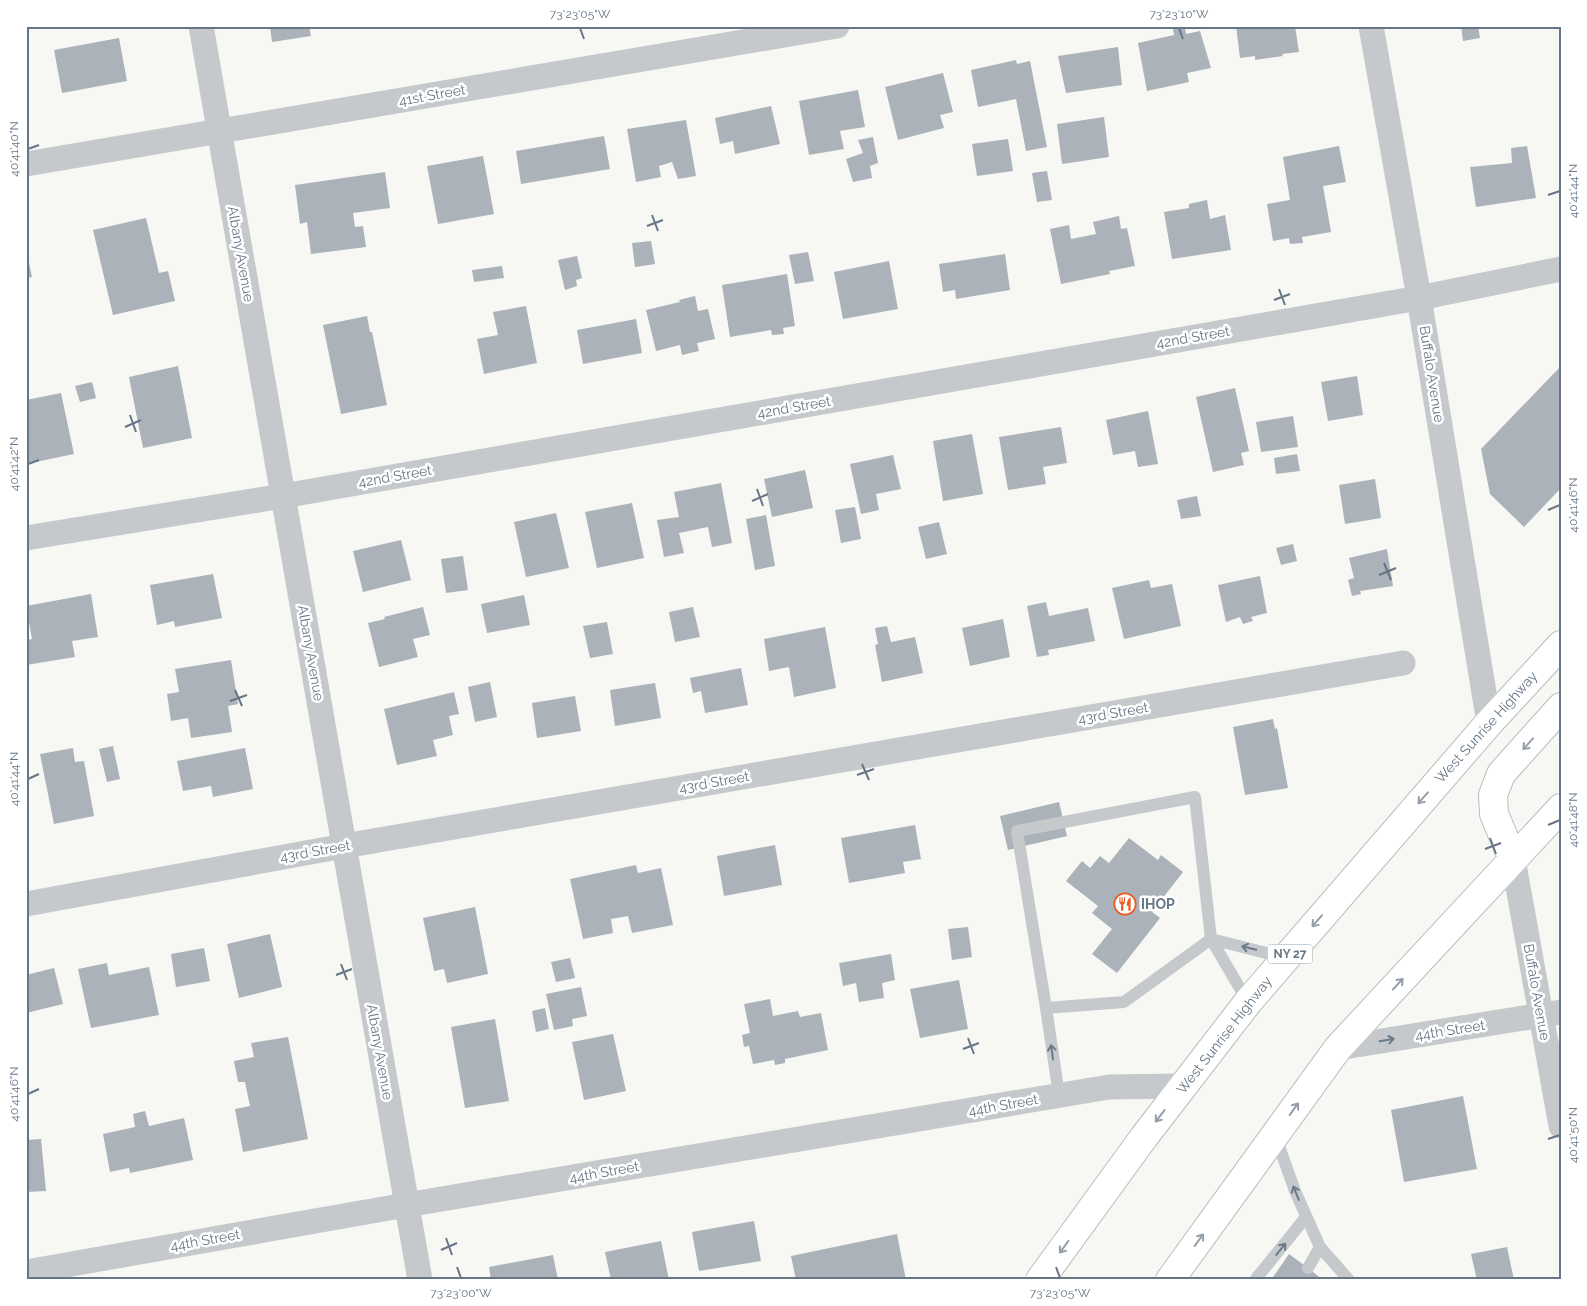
<svg xmlns="http://www.w3.org/2000/svg" width="1587" height="1306" viewBox="0 0 1587 1306" font-family="Raleway,sans-serif">
<style>
.building{fill:#abb2b9}
.lines{fill:none;stroke-linecap:round;stroke-linejoin:round}
.highway-casing{stroke:#b8bbbe;stroke-width:30}
.lane{stroke:#c5c9cc;stroke-width:12}
.street{stroke:#c5c9cc;stroke-width:25}
.highway{stroke:#fff;stroke-width:28}
.oneway{stroke:#949faa}
.oneway2{stroke:#6b7a8a}
.ticks{fill:none;stroke:#667686;stroke-width:2}
.labels{text-anchor:middle;dominant-baseline:central;stroke-width:5;stroke-linejoin:round;paint-order:stroke}
.shield{fill:#fff;stroke:#949faa;stroke-width:1}
.shield-label{font-size:12px;font-weight:bold;fill:#667686}
.street-label{font-size:14px;fill:#667686;stroke:#fff}
.poi-label{font-size:14px;font-weight:bold;fill:#667686;stroke:#fff;text-anchor:start}
.neatline{fill:none;stroke:#667686;stroke-width:2}
.ticks-label{font-size:12px;text-anchor:middle;fill:#667686}
</style>
<rect width="100%" height="100%" fill="#f7f8f4"/>
<!-- building -->
<path class="building" d="M 270,26 L 309,26 L 311,36 L 272,42 Z
M 1236,26 L 1295,26 L 1299,52 L 1282,54 L 1283,56 L 1255,60 L 1255,56 L 1240,58 Z
M 1461,26 L 1478,26 L 1480,38 L 1463,41 Z
M 1185,27 L 1186,34 L 1200,31 L 1211,68 L 1187,73 L 1189,82 L 1147,91 L 1138,43 L 1174,35 L 1173,29 Z
M 119,38 L 127,81 L 62,93 L 54,50 Z
M 1118,47 L 1122,85 L 1066,93 L 1058,56 Z
M 1016,60 L 1017,64 L 1030,61 L 1047,147 L 1026,151 L 1016,99 L 978,107 L 971,70 Z
M 943,73 L 953,112 L 940,115 L 944,128 L 898,140 L 885,87 Z
M 858,90 L 865,127 L 840,131 L 844,149 L 809,155 L 799,101 Z
M 771,106 L 780,144 L 735,154 L 733,141 L 720,144 L 715,118 Z
M 1104,117 L 1109,157 L 1062,164 L 1057,124 Z
M 686,120 L 696,176 L 678,179 L 672,162 L 659,166 L 661,177 L 636,182 L 627,129 Z
M 604,136 L 610,169 L 521,184 L 516,151 Z
M 873,137 L 878,163 L 870,166 L 872,178 L 853,182 L 846,159 L 863,153 L 858,140 Z
M 1008,139 L 1013,171 L 977,176 L 972,144 Z
M 1339,146 L 1346,182 L 1323,186 L 1331,232 L 1302,237 L 1303,243 L 1290,244 L 1289,238 L 1273,241 L 1267,204 L 1290,200 L 1283,157 Z
M 1527,146 L 1536,198 L 1476,207 L 1470,167 L 1512,163 L 1511,148 Z
M 483,156 L 494,214 L 438,224 L 427,166 Z
M 1047,171 L 1052,200 L 1037,202 L 1032,173 Z
M 385,172 L 390,208 L 353,213 L 355,227 L 363,226 L 366,247 L 311,254 L 307,222 L 300,224 L 295,185 Z
M 1207,200 L 1210,219 L 1225,215 L 1231,250 L 1172,259 L 1164,212 L 1189,208 L 1189,204 Z
M 1119,216 L 1121,229 L 1127,228 L 1135,266 L 1109,271 L 1110,274 L 1061,284 L 1050,229 L 1069,225 L 1071,239 L 1096,234 L 1093,222 Z
M 146,218 L 159,273 L 168,271 L 175,301 L 113,315 L 93,230 Z
M 651,241 L 655,264 L 635,267 L 632,243 Z
M 26,248 L 32,277 L 26,278 Z
M 808,252 L 814,281 L 795,284 L 789,255 Z
M 1005,254 L 1010,290 L 956,299 L 955,290 L 943,292 L 939,264 Z
M 577,256 L 582,278 L 576,280 L 577,286 L 565,290 L 558,260 Z
M 889,261 L 898,309 L 843,319 L 834,272 Z
M 502,266 L 504,278 L 474,282 L 472,270 Z
M 787,274 L 795,326 L 783,328 L 784,334 L 772,335 L 771,330 L 730,337 L 722,285 Z
M 695,296 L 698,311 L 708,309 L 715,339 L 697,343 L 699,351 L 682,355 L 680,345 L 656,351 L 646,310 L 680,302 L 679,300 Z
M 526,306 L 537,363 L 484,374 L 477,339 L 498,335 L 493,312 Z
M 367,316 L 370,332 L 372,332 L 387,405 L 341,414 L 323,325 Z
M 636,319 L 642,353 L 583,364 L 577,330 Z
M 178,366 L 192,438 L 143,448 L 129,377 Z
M 1561,366 L 1561,488 L 1524,527 L 1490,494 L 1481,449 Z
M 1357,376 L 1363,415 L 1328,421 L 1321,382 Z
M 92,382 L 96,398 L 80,402 L 75,386 Z
M 1235,388 L 1249,451 L 1241,453 L 1244,465 L 1213,472 L 1196,397 Z
M 61,393 L 74,454 L 26,464 L 26,417 L 29,417 L 26,400 Z
M 1148,411 L 1158,464 L 1138,467 L 1135,451 L 1113,455 L 1106,420 Z
M 1293,416 L 1298,447 L 1261,452 L 1256,422 Z
M 1061,427 L 1067,463 L 1043,467 L 1046,484 L 1008,490 L 999,437 Z
M 972,434 L 983,494 L 943,501 L 933,441 Z
M 1297,454 L 1300,471 L 1276,474 L 1274,458 Z
M 893,455 L 901,489 L 876,494 L 879,510 L 861,514 L 850,464 Z
M 805,470 L 813,508 L 772,517 L 764,479 Z
M 1375,479 L 1381,518 L 1345,524 L 1339,485 Z
M 721,483 L 732,543 L 712,547 L 708,527 L 679,533 L 684,553 L 664,557 L 657,520 L 679,517 L 674,492 Z
M 1197,496 L 1201,516 L 1181,519 L 1177,500 Z
M 632,503 L 644,558 L 597,568 L 585,512 Z
M 855,507 L 861,539 L 841,543 L 835,510 Z
M 556,513 L 569,568 L 526,577 L 514,522 Z
M 766,515 L 775,566 L 755,570 L 746,519 Z
M 939,522 L 947,554 L 926,559 L 918,527 Z
M 401,540 L 411,580 L 363,592 L 353,551 Z
M 1293,544 L 1297,561 L 1281,565 L 1276,548 Z
M 1387,549 L 1393,586 L 1360,591 L 1361,594 L 1352,596 L 1348,580 L 1354,578 L 1349,558 Z
M 463,556 L 468,590 L 446,593 L 441,559 Z
M 213,574 L 222,618 L 175,627 L 174,621 L 157,625 L 150,585 Z
M 1260,576 L 1267,613 L 1251,617 L 1253,621 L 1243,624 L 1240,617 L 1226,622 L 1218,585 Z
M 1149,580 L 1151,588 L 1172,584 L 1181,626 L 1124,639 L 1112,588 Z
M 91,594 L 98,637 L 72,641 L 75,657 L 26,665 L 26,640 L 32,639 L 26,606 Z
M 524,595 L 530,625 L 487,633 L 481,604 Z
M 1046,602 L 1049,616 L 1088,608 L 1095,641 L 1048,650 L 1049,655 L 1037,657 L 1027,606 Z
M 423,607 L 430,635 L 413,639 L 418,657 L 379,667 L 368,623 L 385,619 L 384,617 Z
M 693,607 L 700,637 L 675,642 L 669,612 Z
M 1003,619 L 1010,657 L 970,666 L 962,628 Z
M 607,622 L 613,654 L 590,658 L 583,626 Z
M 887,626 L 891,642 L 915,637 L 923,673 L 882,682 L 875,645 L 878,644 L 875,628 Z
M 825,627 L 836,688 L 794,697 L 789,667 L 769,671 L 764,639 Z
M 231,660 L 238,704 L 228,706 L 232,732 L 191,738 L 188,718 L 171,721 L 167,694 L 179,692 L 175,669 Z
M 741,668 L 748,705 L 705,713 L 701,691 L 693,693 L 690,678 Z
M 490,682 L 497,717 L 475,722 L 468,687 Z
M 655,683 L 661,718 L 615,726 L 610,690 Z
M 454,692 L 459,714 L 449,716 L 453,735 L 433,740 L 437,756 L 397,765 L 384,709 Z
M 575,696 L 581,731 L 537,738 L 532,703 Z
M 1273,719 L 1275,729 L 1277,728 L 1288,788 L 1245,795 L 1233,727 Z
M 113,746 L 120,779 L 107,782 L 99,749 Z
M 73,748 L 75,762 L 84,761 L 94,816 L 54,824 L 40,754 Z
M 245,748 L 253,789 L 213,797 L 211,786 L 183,791 L 177,761 Z
M 1059,802 L 1067,836 L 1008,850 L 1000,816 Z
M 915,825 L 921,859 L 903,862 L 905,873 L 849,883 L 841,838 Z
M 1129,838 L 1158,860 L 1161,855 L 1183,872 L 1152,912 L 1160,918 L 1117,973 L 1092,954 L 1112,929 L 1092,913 L 1098,906 L 1066,881 L 1082,861 L 1090,868 L 1100,856 L 1109,863 Z
M 775,845 L 782,885 L 724,896 L 717,856 Z
M 636,865 L 638,873 L 661,868 L 673,925 L 632,933 L 628,916 L 611,919 L 613,933 L 583,939 L 570,879 Z
M 475,907 L 488,974 L 447,983 L 444,969 L 434,971 L 423,918 Z
M 968,927 L 972,957 L 952,960 L 948,929 Z
M 270,934 L 282,987 L 239,998 L 227,944 Z
M 204,948 L 210,981 L 176,987 L 171,954 Z
M 891,954 L 895,980 L 882,983 L 884,998 L 859,1002 L 856,983 L 843,986 L 839,963 Z
M 570,958 L 575,978 L 556,982 L 551,962 Z
M 107,963 L 109,975 L 149,967 L 159,1015 L 91,1028 L 78,969 Z
M 54,968 L 63,1004 L 26,1013 L 26,975 Z
M 959,980 L 968,1029 L 920,1038 L 910,989 Z
M 581,987 L 587,1016 L 572,1019 L 573,1026 L 554,1030 L 546,994 Z
M 770,999 L 773,1016 L 798,1011 L 800,1017 L 821,1013 L 828,1050 L 785,1059 L 785,1063 L 775,1065 L 774,1060 L 753,1064 L 749,1046 L 744,1047 L 742,1035 L 750,1033 L 744,1004 Z
M 545,1008 L 549,1029 L 536,1032 L 532,1011 Z
M 495,1019 L 509,1101 L 465,1108 L 451,1027 Z
M 613,1034 L 626,1091 L 584,1100 L 572,1042 Z
M 288,1037 L 308,1139 L 243,1152 L 235,1109 L 250,1106 L 245,1082 L 238,1082 L 234,1061 L 254,1057 L 251,1043 Z
M 1463,1096 L 1477,1169 L 1404,1182 L 1391,1110 Z
M 145,1111 L 149,1126 L 184,1118 L 193,1160 L 130,1173 L 129,1168 L 110,1172 L 103,1134 L 135,1127 L 133,1114 Z
M 41,1139 L 46,1191 L 26,1192 L 26,1140 Z
M 754,1221 L 761,1261 L 699,1271 L 692,1232 Z
M 897,1234 L 906,1280 L 796,1280 L 791,1256 Z
M 661,1241 L 669,1280 L 611,1280 L 605,1252 Z
M 1507,1247 L 1514,1280 L 1477,1280 L 1471,1254 Z
M 1289,1254 L 1308,1268 L 1323,1280 L 1271,1280 Z
M 553,1255 L 558,1280 L 491,1280 L 489,1267 Z"/>
<g class="lines">
<!-- highway casing -->
<g class="highway-casing">
<path id="highway" d="M 1513,859 L 1494,814 L 1493,795 L 1501,774 L 1561,707
M 1040,1280 L 1144,1137 L 1248,1002 L 1489,723 L 1561,645
M 1170,1280 L 1338,1048 L 1561,808"/>
</g>
<!-- lane -->
<path class="lane" d="M 1211,939 L 1124,1002 L 1046,1008 L 1017,831 L 1195,797 L 1211,939 L 1248,1002
M 1211,939 L 1286,958
M 1046,1008 L 1059,1095
M 1275,1135 L 1295,1191 L 1320,1247 L 1308,1268
M 1320,1247 L 1349,1280
M 1255,1280 L 1306,1217"/>
<!-- street -->
<path class="street" d="M 201,26 L 420,1280
M 1371,26 L 1419,298 L 1489,723
M 26,164 L 837,26
M 26,538 L 283,496 L 1419,298 L 1561,269
M 1513,859 L 1561,1126
M 26,904 L 344,846 L 1403,663
M 1338,1048 L 1561,1012
M 26,1272 L 406,1205 L 1109,1087 L 1183,1086"/>
<!-- highway -->
<use href="#highway" class="highway"/>
</g>
<!-- one-way arrows -->
<defs><path id="oneway-shaft" d="M-6 0H5M1.5-3L5.5 0L1.5 3" fill="none" stroke-width="1.6" stroke-linecap="round" stroke-linejoin="round" transform="scale(1.25)"/></defs>
<g class="oneway">
<use href="#oneway-shaft" transform="translate(1528 744) rotate(132)"/>
<use href="#oneway-shaft" transform="translate(1423 798) rotate(131)"/>
<use href="#oneway-shaft" transform="translate(1317 921) rotate(131)"/>
<use href="#oneway-shaft" transform="translate(1398 984) rotate(-47)"/>
<use href="#oneway-shaft" transform="translate(1294 1109) rotate(-54)"/>
<use href="#oneway-shaft" transform="translate(1160 1116) rotate(128)"/>
<use href="#oneway-shaft" transform="translate(1199 1240) rotate(-54)"/>
<use href="#oneway-shaft" transform="translate(1064 1247) rotate(126)"/>
</g>
<g class="oneway2">
<use href="#oneway-shaft" transform="translate(1249 948) rotate(-166)"/>
<use href="#oneway-shaft" transform="translate(1387 1040) rotate(-9)"/>
<use href="#oneway-shaft" transform="translate(1052 1052) rotate(-98)"/>
<use href="#oneway-shaft" transform="translate(1296 1193) rotate(-112)"/>
<use href="#oneway-shaft" transform="translate(1281 1249) rotate(-51)"/>
</g>
<!-- ticks -->
<path class="ticks" d="M 580,28 L 584,39M 1179,28 L 1183,39M 28,149 L 39,145M 1548,195 L 1560,191M 652,215 L 658,231M 647,226 L 663,220M 1279,289 L 1285,305M 1274,300 L 1290,294M 130,415 L 136,432M 125,427 L 141,420M 28,464 L 39,460M 757,489 L 763,506M 752,501 L 768,494M 1548,510 L 1560,505M 1384,563 L 1391,580M 1379,575 L 1396,568M 235,690 L 242,706M 230,701 L 247,695M 862,764 L 869,780M 857,775 L 874,769M 28,779 L 39,774M 1548,825 L 1560,820M 1490,838 L 1496,854M 1485,849 L 1501,843M 341,964 L 347,980M 336,975 L 352,969M 968,1038 L 974,1054M 963,1049 L 979,1043M 28,1094 L 39,1089M 1548,1139 L 1560,1135M 446,1238 L 452,1255M 441,1250 L 457,1243M 457,1267 L 461,1278M 1056,1267 L 1060,1278"/>
<!-- icons -->
<defs>
<g id="restaurant-ring" transform="scale(1.125)"><circle r="9.5" fill="#fff" stroke="#e65d26" stroke-width="1.5"/><path d="M-5-6h1v4h1v-4h1v4h1v-4h1v5L-1.5 .5V6h-2V.5L-5-1ZM5-6V6H3V1.5H1.5Q1.5-4 5-6Z" fill="#e65d26"/></g>
</defs>
<g fill-rule="evenodd">
<use href="#restaurant-ring" x="1125" y="904"/>
</g>
<g class="labels">
<!-- shield labels -->
<rect class="shield" x="1267.5" y="944.5" width="45" height="19" rx="4"/>
<g class="shield-label">
<text x="1290" y="954">NY 27</text>
</g>
<!-- street labels -->
<g class="street-label">
<text transform="translate(432 95) rotate(-10)">41st Street</text>
<text transform="translate(241 254) rotate(80)">Albany Avenue</text>
<text transform="translate(1193 337) rotate(-10)">42nd Street</text>
<text transform="translate(1432 374) rotate(81)">Buffalo Avenue</text>
<text transform="translate(794 407) rotate(-10)">42nd Street</text>
<text transform="translate(395 476) rotate(-10)">42nd Street</text>
<text transform="translate(311 653) rotate(80)">Albany Avenue</text>
<text transform="translate(1113 713) rotate(-10)">43rd Street</text>
<text transform="translate(1486 727) rotate(-48)">West Sunrise Highway</text>
<text transform="translate(714 782) rotate(-10)">43rd Street</text>
<text transform="translate(315 851) rotate(-10)">43rd Street</text>
<text transform="translate(1537 992) rotate(80)">Buffalo Avenue</text>
<text transform="translate(1450 1030) rotate(-9)">44th Street</text>
<text transform="translate(1224 1035) rotate(-52)">West Sunrise Highway</text>
<text transform="translate(380 1052) rotate(80)">Albany Avenue</text>
<text transform="translate(1003 1105) rotate(-10)">44th Street</text>
<text transform="translate(604 1172) rotate(-10)">44th Street</text>
<text transform="translate(205 1240) rotate(-10)">44th Street</text>
</g>
<!-- poi labels -->
<g class="poi-label">
<text x="1141" y="904">IHOP</text>
</g>
</g>
<!-- border -->
<rect width="1587" height="1306" fill="none" stroke="#ffffff" stroke-width="55"/>
<rect x="28" y="28" width="1532" height="1250" class="neatline"/>
<g class="ticks-label">
<text x="580" y="18">73°23'05"W</text>
<text x="1179" y="18">73°23'10"W</text>
<text transform="translate(14 149) rotate(-90)" y="4">40°41'40"N</text>
<text transform="translate(1573 191) rotate(-90)" y="4">40°41'44"N</text>
<text transform="translate(14 464) rotate(-90)" y="4">40°41'42"N</text>
<text transform="translate(1573 505) rotate(-90)" y="4">40°41'46"N</text>
<text transform="translate(14 779) rotate(-90)" y="4">40°41'44"N</text>
<text transform="translate(1573 820) rotate(-90)" y="4">40°41'48"N</text>
<text transform="translate(14 1094) rotate(-90)" y="4">40°41'46"N</text>
<text transform="translate(1573 1135) rotate(-90)" y="4">40°41'50"N</text>
<text x="461" y="1297">73°23'00"W</text>
<text x="1060" y="1297">73°23'05"W</text>
</g>
</svg>
